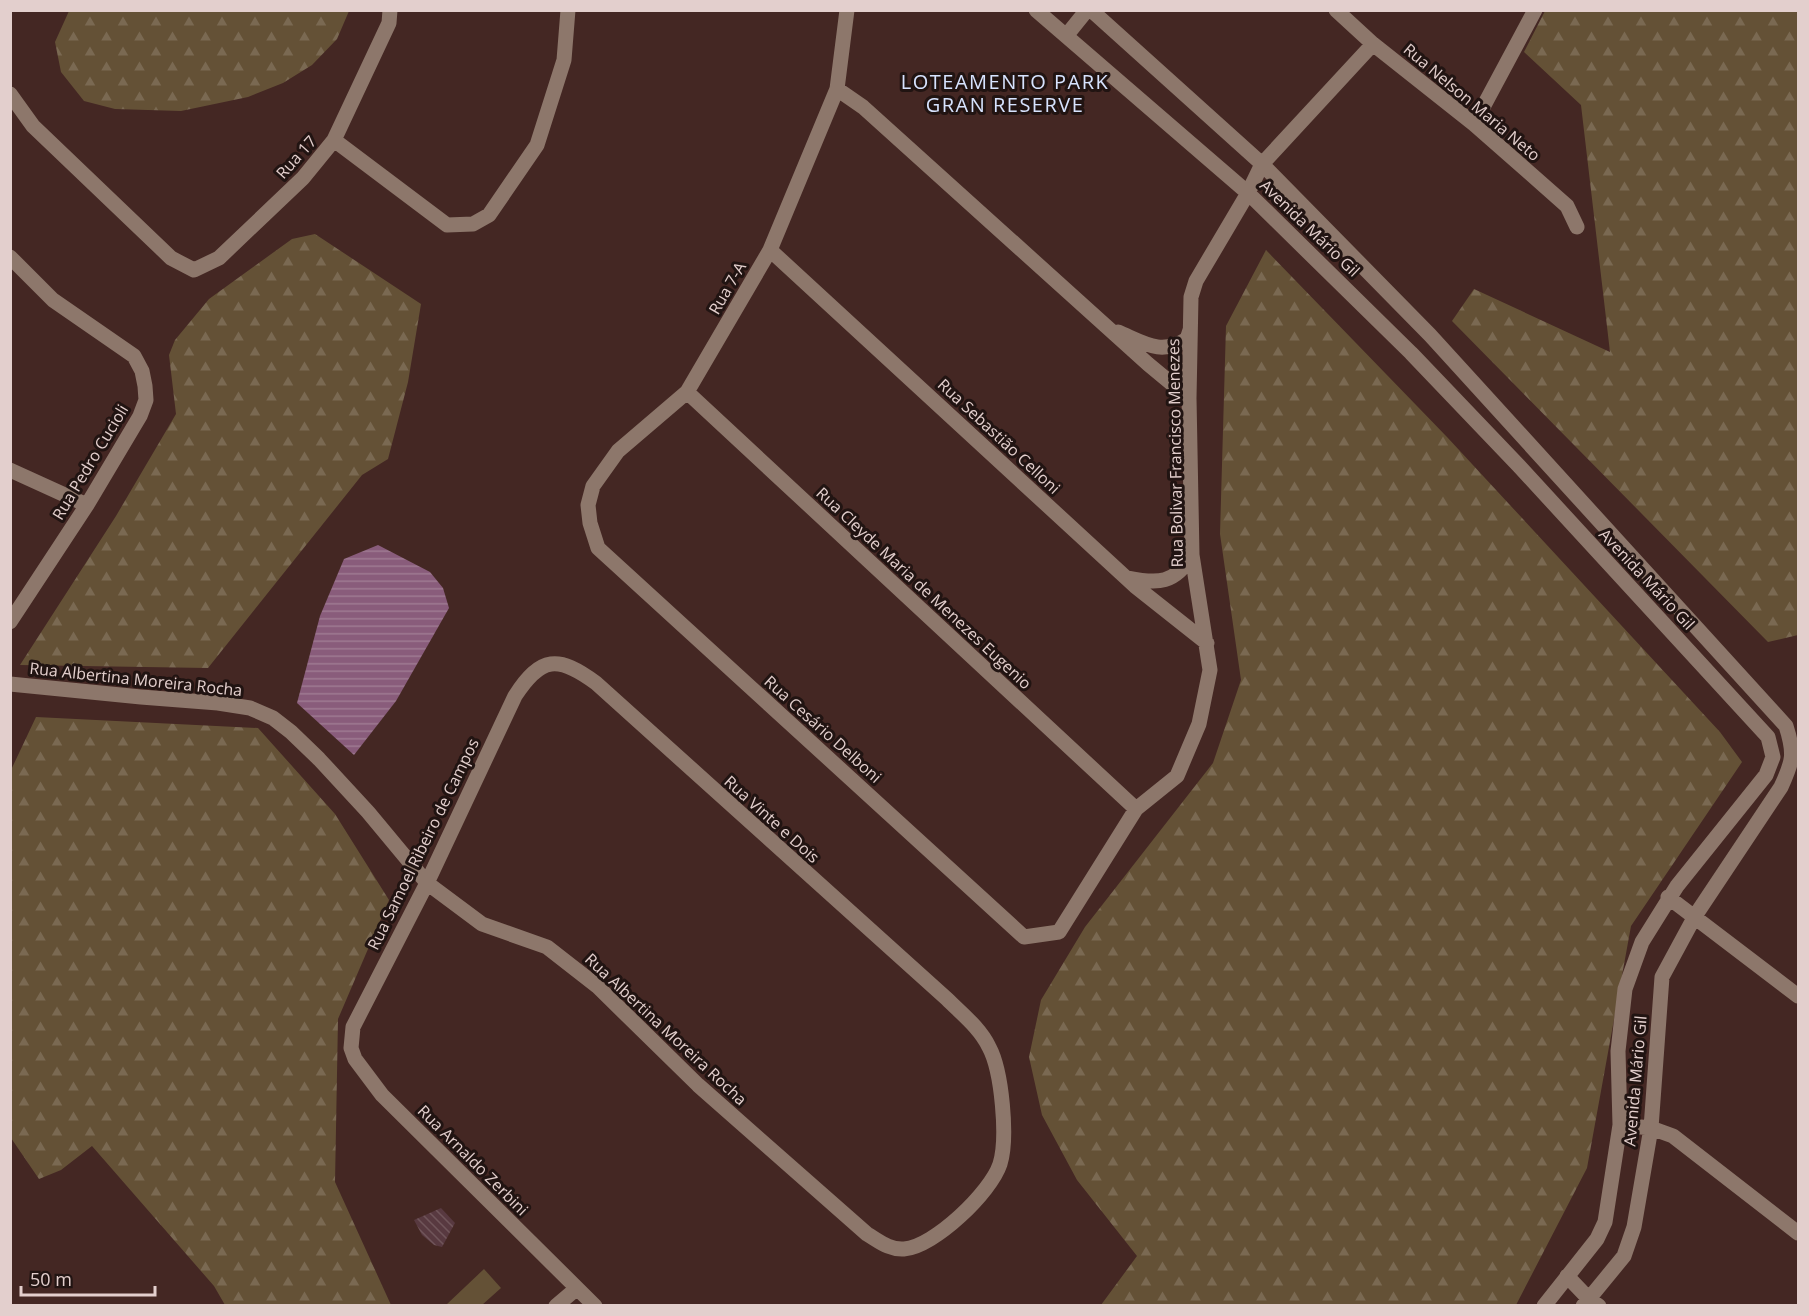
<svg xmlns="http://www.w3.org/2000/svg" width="1809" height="1316" viewBox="0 0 1809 1316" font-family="'Open Sans',sans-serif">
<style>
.green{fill:#645136}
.forest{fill:url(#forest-firs)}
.water{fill:url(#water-rules)}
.building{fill:url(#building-back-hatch)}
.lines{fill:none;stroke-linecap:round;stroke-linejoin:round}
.minor{stroke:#8d776b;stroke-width:15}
.labels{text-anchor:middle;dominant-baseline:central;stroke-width:6;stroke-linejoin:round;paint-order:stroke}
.street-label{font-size:16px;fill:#e3cfcd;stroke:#211412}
.quarter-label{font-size:20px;letter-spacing:1.5px;fill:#d7e3fe;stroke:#211412}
</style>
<defs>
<pattern id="forest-firs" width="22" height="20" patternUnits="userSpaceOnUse" patternTransform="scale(1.5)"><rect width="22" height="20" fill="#645136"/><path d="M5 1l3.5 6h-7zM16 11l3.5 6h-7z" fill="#7a6952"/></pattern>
<pattern id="water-rules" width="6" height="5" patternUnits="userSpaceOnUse" patternTransform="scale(1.5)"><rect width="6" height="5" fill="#895c7b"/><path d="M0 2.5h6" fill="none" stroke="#9f7a92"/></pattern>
<pattern id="building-back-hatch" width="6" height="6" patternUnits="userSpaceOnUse" patternTransform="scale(1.5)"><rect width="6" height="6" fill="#583940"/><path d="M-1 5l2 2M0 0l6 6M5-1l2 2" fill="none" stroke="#70555a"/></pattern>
</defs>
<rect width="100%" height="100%" fill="#442723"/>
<!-- green -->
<path class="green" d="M 484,1269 L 501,1288 L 482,1305 L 446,1305 Z"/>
<!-- forest -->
<path class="forest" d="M 69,11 L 69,10 L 349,11 L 337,39 L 312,65 L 283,83 L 248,97 L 181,111 L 115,109 L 84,101 L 61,72 L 55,42 Z
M 1545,11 L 1798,11 L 1798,635 L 1768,642 L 1452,321 L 1474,289 L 1610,352 L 1581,105 L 1524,52 Z
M 315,234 L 421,304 L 408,382 L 388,459 L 362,475 L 208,668 L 20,665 L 116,516 L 176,414 L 169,355 L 175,340 L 209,299 L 292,239 Z
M 1266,250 L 1447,437 L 1720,732 L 1742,762 L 1631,926 L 1587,1168 L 1516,1305 L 1101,1305 L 1137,1256 L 1077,1180 L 1042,1115 L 1029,1057 L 1041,1000 L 1085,927 L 1213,763 L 1241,680 L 1220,534 L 1226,326 Z
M 36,717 L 258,728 L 335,814 L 389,900 L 338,1019 L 335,1182 L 391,1305 L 225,1305 L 214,1286 L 92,1146 L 61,1170 L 39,1179 L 11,1138 L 11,770 Z"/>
<!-- water -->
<path class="water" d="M 378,545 L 430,572 L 443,588 L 449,608 L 396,701 L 354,755 L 297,703 L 320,616 L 344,559 Z"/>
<!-- building -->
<path class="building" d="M 441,1208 L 455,1223 L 442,1247 L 434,1245 L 422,1235 L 414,1220 Z"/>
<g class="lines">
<!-- minor -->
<path class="minor" d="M 847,10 L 837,89 L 770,250 L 687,392 L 618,451 L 593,486 L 588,505 L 590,523 L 598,548 L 1024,937 L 1059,932 L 1136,809 L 1177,776 L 1199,724 L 1210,670 L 1192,555 L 1189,398 L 1191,297 L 1196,281 L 1248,193 L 1262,164 L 1373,44
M 1036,10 L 1248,193 L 1411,353 L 1519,466 L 1768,737 L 1773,757 L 1766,775 L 1677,886 L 1642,942 L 1625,989 L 1618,1051 L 1620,1125 L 1605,1222 L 1597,1239 L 1544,1306
M 1091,10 L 1262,164 L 1430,335 L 1786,726 C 1795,754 1793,761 1781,787 L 1695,916 L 1662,977 L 1651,1128 L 1634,1227 L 1624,1256 L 1583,1306
M 1336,10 L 1373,44 L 1474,124 L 1567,206 L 1577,227
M 1066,36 L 1087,10
M 837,89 L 863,107 L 1148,364 L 1189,398
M 10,94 L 33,126 L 171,258 L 194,270 L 219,258 L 303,178 L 334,140 L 389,23 L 390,10
M 1474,124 L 1535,10
M 334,140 L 447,225 L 473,224 L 489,215 L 537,145 L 564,60 L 568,10
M 770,250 L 1135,586 L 1207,643
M 10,257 L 53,300 L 134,356 L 142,371 L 145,386 L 146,400 L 140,416 L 87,505 L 10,622
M 1118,332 C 1144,343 1161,356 1187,339 L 1190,330
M 687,392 L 1136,809
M 10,470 L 87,505
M 1128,578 C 1158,584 1175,584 1192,555
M 10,684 L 141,697 L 218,703 L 250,708 L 273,718 L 291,732 L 319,759 L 368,812 L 427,883 L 482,924 L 547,947 L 597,986 L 698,1085 L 867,1234 C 879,1241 889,1250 904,1249 C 934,1247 991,1192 1000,1164 C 1008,1138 1002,1071 989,1047 C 980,1028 962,1014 947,999 L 596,683 C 558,655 541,656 515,696 L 427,883 L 353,1027 L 351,1048 L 355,1059 L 382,1095 L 595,1306
M 1668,897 L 1798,996
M 1620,1125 L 1651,1128 L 1673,1136 L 1798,1233
M 1567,1276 L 1588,1298 L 1599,1306
M 556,1306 L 576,1289"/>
</g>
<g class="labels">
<!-- street labels -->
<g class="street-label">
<text transform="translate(1472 102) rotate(40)">Rua Nelson Maria Neto</text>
<text transform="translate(296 157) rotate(-48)">Rua 17</text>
<text transform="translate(1310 228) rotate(44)">Avenida Mário Gil</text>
<text transform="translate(727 288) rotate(-60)">Rua 7-A</text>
<text transform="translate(999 436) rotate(43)">Rua Sebastião Celloni</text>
<text transform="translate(1175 453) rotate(-91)">Rua Bolivar Francisco Menezes</text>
<text transform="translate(90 462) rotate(-59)">Rua Pedro Cucioli</text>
<text transform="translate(1647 579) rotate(47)">Avenida Mário Gil</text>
<text transform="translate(924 588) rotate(43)">Rua Cleyde Maria de Menezes Eugenio</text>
<text transform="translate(136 679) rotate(6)">Rua Albertina Moreira Rocha</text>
<text transform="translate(823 729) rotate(42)">Rua Cesário Delboni</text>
<text transform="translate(772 819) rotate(42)">Rua Vinte e Dois</text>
<text transform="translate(423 844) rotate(-64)">Rua Samoel Ribeiro de Campos</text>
<text transform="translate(666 1029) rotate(43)">Rua Albertina Moreira Rocha</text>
<text transform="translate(1635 1081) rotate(-85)">Avenida Mário Gil</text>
<text transform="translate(473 1160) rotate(45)">Rua Arnaldo Zerbini</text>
</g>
<!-- quarter labels -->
<g class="quarter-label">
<text x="1005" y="81">LOTEAMENTO PARK<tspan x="1005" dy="23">GRAN RESERVE</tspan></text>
</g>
</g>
<!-- border -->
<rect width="1809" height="1316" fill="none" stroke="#e3cfcd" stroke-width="24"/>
<!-- scale -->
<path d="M21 1286v9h134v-9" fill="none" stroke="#e3cfcd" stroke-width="3"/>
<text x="30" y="1286" font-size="18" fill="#e3cfcd" stroke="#211412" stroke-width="4.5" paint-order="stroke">50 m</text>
</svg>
